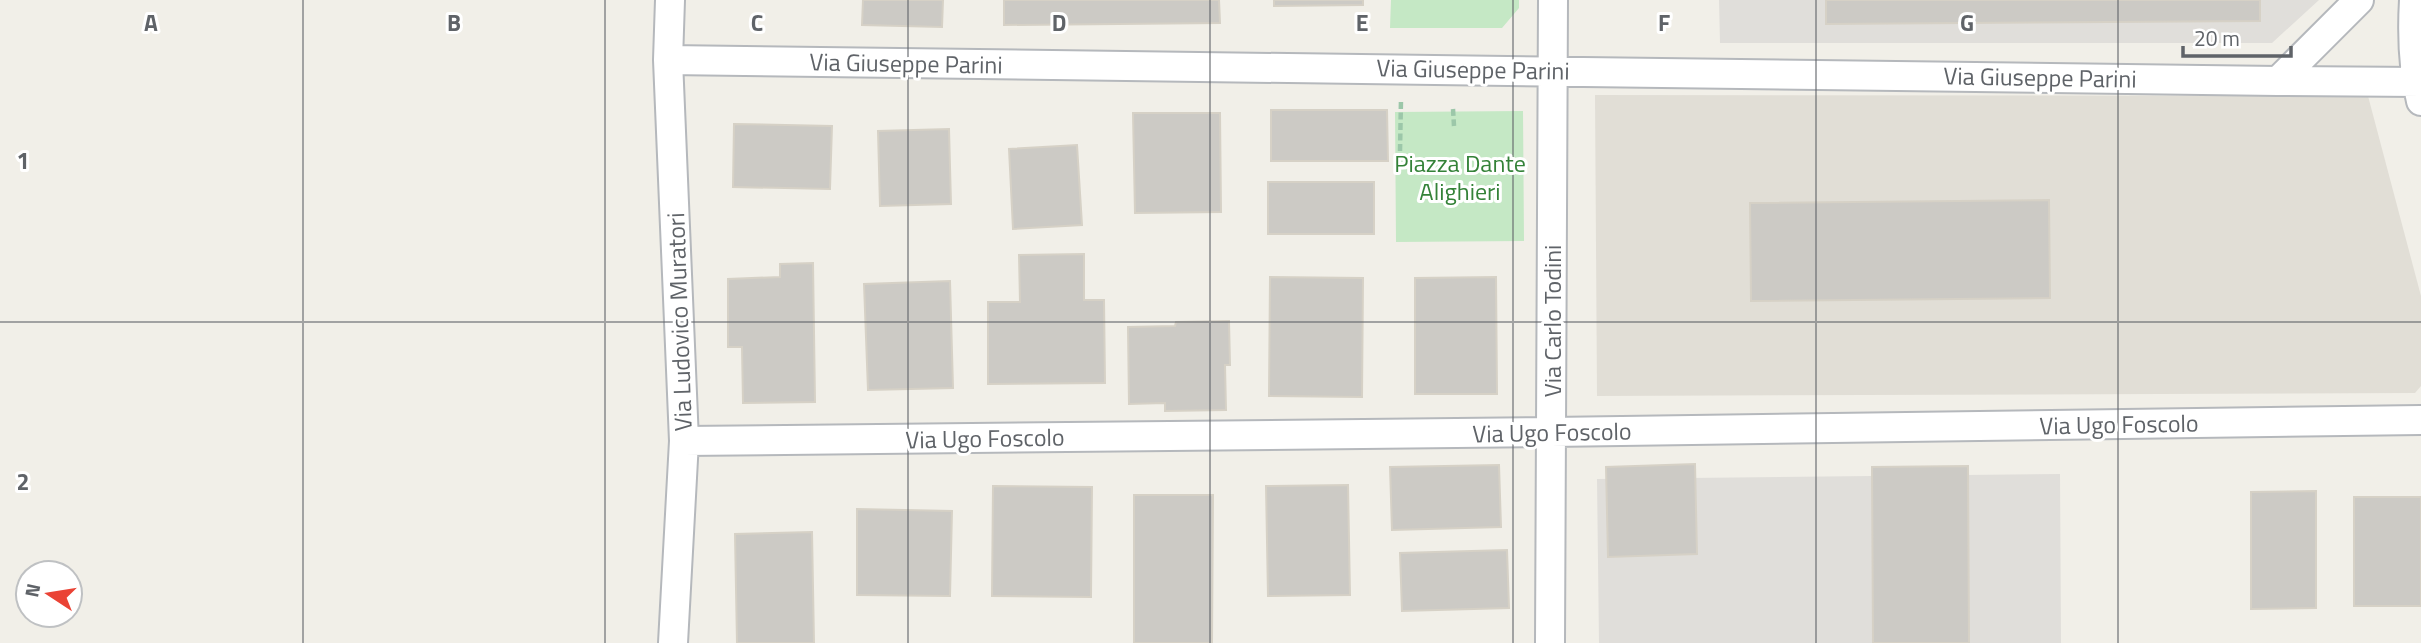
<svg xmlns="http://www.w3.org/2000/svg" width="2421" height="643" viewBox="0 0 2421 643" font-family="'Titillium Web',sans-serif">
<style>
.industrial{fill:#e0deda}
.education{fill:#e1ded6}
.green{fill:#c5e8c5}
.building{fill:#cccac5;stroke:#d6d1c6;stroke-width:2}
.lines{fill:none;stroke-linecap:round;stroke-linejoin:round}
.minor-casing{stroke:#b5b8bc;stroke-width:32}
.path{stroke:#9cc7a9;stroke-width:4.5;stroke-dasharray:7 3.5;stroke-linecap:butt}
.minor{stroke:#fff;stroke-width:28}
.grid{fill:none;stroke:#5f6368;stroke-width:2;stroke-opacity:0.55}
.labels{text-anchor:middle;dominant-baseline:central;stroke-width:6;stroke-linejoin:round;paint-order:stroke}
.street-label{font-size:24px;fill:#5f6368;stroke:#fff}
.park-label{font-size:24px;fill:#348238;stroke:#fff}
.grid-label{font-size:23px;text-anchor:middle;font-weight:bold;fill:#5f6368;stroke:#fff;stroke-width:6;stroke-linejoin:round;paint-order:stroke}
</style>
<rect width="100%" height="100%" fill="#f1efe8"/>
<!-- industrial -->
<path class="industrial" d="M 1719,0 L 2319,0 L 2272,43 L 1720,43 Z
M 2060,474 L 2061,643 L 1599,643 L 1597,479 Z"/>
<!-- education -->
<path class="education" d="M 1595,95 L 2368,96 L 2421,296 L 2421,386 L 2415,393 L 1597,396 Z"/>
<!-- green -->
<path class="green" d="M 1391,0 L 1519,0 L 1519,8 L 1502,28 L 1390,28 Z
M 1523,111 L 1524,241 L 1396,242 L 1395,112 Z"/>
<!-- building -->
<path class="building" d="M 863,0 L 943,0 L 942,27 L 862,25 Z
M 1004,0 L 1219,0 L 1220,23 L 1004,25 Z
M 1274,0 L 1363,0 L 1363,5 L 1274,6 Z
M 1826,0 L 2260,0 L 2260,21 L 1826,24 Z
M 1271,110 L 1387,110 L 1388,161 L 1271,161 Z
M 1133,113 L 1220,113 L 1221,212 L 1135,213 Z
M 734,124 L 832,126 L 830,189 L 733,187 Z
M 949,129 L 951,204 L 880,206 L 878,131 Z
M 1077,145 L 1082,225 L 1013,229 L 1009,149 Z
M 1268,182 L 1374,182 L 1374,234 L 1268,234 Z
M 2049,200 L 2050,298 L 1751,301 L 1750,203 Z
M 1084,254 L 1084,300 L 1104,300 L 1105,383 L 988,384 L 988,302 L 1020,302 L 1019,255 Z
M 813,263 L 815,402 L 743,403 L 742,347 L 728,347 L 728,279 L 780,277 L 780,264 Z
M 1270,277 L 1363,278 L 1362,397 L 1269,396 Z
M 1496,277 L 1497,394 L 1415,394 L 1415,278 Z
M 950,281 L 953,388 L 868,390 L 864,284 Z
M 1229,321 L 1230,365 L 1225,365 L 1226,410 L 1165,411 L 1165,403 L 1129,404 L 1128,327 L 1175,326 L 1176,322 Z
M 1695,464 L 1697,554 L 1608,557 L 1606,467 Z
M 1499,465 L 1501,527 L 1392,530 L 1390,467 Z
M 1968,466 L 1969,643 L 1873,643 L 1872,467 Z
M 1348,485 L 1350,595 L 1268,596 L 1266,486 Z
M 993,486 L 1092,487 L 1091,597 L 992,596 Z
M 2316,491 L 2316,608 L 2251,609 L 2251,492 Z
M 1134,495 L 1213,495 L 1212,643 L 1134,643 Z
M 2354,497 L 2421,497 L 2421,606 L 2354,606 Z
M 857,509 L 952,511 L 950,596 L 857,595 Z
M 812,532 L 814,643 L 737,643 L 735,534 Z
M 1507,550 L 1509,608 L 1402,611 L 1400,553 Z"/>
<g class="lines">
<!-- minor casing -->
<g class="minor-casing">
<path id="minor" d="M 670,0 L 668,60 L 684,441 L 673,643
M 2359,0 L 2278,81 L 2421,82
M 2414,0 C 2412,34 2413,68 2421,101
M 668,60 L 2278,81
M 684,441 L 1551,432 L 2421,420
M 1550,643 L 1553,0"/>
</g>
<!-- path -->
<path class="path" d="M 1453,109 L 1454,126
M 1400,151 L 1401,99
M 1493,166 L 1520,165"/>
<!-- minor -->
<use href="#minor" class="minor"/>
</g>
<!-- grid -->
<path class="grid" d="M 303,0 L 303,643M 605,0 L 605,643M 908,0 L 908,643M 1210,0 L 1210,643M 1513,0 L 1513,643M 1816,0 L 1816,643M 2118,0 L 2118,643M 0,322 L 2421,322"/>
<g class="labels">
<!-- street labels -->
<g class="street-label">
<text transform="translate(906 63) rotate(1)">Via Giuseppe Parini</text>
<text transform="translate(1473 69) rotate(1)">Via Giuseppe Parini</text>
<text transform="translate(2040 77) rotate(1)">Via Giuseppe Parini</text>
<text transform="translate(1552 321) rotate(-90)">Via Carlo Todini</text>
<text transform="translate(679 322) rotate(-92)">Via Ludovico Muratori</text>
<text transform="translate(2119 424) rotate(-1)">Via Ugo Foscolo</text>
<text transform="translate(1552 432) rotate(-1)">Via Ugo Foscolo</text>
<text transform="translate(985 438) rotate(-1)">Via Ugo Foscolo</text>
</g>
<!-- park labels -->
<g class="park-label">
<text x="1460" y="163">Piazza Dante<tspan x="1460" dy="28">Alighieri</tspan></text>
</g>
</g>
<g class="grid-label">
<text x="151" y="31">A</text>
<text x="454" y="31">B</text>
<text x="757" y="31">C</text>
<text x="1059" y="31">D</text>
<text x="1362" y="31">E</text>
<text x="1664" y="31">F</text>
<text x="1967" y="31">G</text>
<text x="23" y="169">1</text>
<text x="23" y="490">2</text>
</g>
<!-- north arrow -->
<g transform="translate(49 594) rotate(282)"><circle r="33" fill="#ffffff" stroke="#bfc1c3" stroke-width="2"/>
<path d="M0-5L12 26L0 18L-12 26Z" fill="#ea4335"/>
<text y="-10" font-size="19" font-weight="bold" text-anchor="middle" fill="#5f6368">N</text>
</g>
<!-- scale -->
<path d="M2183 46v10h108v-10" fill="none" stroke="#5f6368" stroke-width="3.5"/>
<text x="2194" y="46" font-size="21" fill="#5f6368" stroke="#ffffff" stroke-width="5" paint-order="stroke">20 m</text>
</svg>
